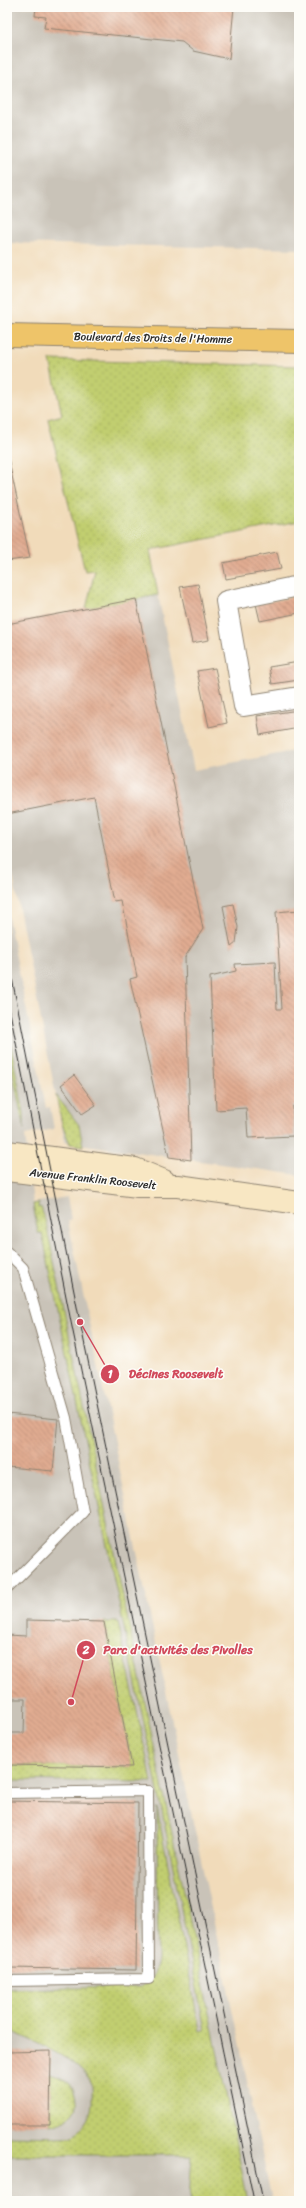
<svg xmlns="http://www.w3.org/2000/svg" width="306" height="2208" viewBox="0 0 306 2208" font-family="Sriracha,sans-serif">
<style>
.industrial{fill:#c9c3b8}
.grass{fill:url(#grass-dots);stroke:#767c4e}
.building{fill:url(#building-back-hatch)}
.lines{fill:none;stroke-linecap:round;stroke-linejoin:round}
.lane-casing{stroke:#8e8372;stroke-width:12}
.street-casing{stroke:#8e8372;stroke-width:22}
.secondary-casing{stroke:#8e8372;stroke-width:24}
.primary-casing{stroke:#8e8372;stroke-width:24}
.lane{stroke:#fff;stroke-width:10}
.street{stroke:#fff;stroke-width:20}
.secondary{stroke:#f8e7c3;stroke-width:22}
.primary{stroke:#eec469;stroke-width:22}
.tram{stroke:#2b2b2b;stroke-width:1}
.labels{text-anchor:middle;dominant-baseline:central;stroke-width:3;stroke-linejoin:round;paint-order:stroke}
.street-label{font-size:11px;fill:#2b2b2b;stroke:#fdfcf7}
.leader{fill:none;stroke:#d1495b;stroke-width:1.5}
.callout-dot{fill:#d1495b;stroke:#fdfcf7;stroke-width:1.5}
.mark-label{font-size:12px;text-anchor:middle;font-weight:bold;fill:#fff}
.callout-label{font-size:12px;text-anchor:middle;font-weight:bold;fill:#d1495b;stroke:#fdfcf7;stroke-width:3;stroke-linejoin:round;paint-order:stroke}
</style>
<defs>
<pattern id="grass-dots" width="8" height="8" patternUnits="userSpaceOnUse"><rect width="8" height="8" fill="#c1ce70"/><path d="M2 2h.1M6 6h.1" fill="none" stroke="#a6b161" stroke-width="1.8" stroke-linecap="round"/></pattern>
<pattern id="building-back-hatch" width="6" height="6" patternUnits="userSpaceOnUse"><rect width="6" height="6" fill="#e1ac91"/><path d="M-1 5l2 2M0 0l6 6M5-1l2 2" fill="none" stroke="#b78c77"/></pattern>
</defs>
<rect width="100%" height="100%" fill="#fdfcf7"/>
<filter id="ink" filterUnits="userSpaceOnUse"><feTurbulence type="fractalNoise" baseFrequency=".025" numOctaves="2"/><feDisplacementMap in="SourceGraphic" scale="8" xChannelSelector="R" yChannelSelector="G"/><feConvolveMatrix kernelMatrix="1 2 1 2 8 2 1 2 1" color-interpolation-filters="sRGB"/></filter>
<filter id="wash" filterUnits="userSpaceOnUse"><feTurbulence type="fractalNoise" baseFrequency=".012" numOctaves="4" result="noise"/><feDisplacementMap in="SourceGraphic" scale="16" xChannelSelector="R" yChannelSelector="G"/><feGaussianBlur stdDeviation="0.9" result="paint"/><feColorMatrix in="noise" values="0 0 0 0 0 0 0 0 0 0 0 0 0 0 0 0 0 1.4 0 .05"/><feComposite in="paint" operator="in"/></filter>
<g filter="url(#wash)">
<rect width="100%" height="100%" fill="#f1dbba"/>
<!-- industrial -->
<path class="industrial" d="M 7,7 L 299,7 L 299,249 L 7,243 Z
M 158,595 L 194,770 L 299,750 L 299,1175 L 65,1142 L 7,847 L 7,624 Z
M 7,912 L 46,1108 L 50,1107 L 54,1129 L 25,1135 L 33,1203 L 67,1197 L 71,1220 L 68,1221 L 272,2201 L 7,2201 Z"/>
<!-- grass -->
<path class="grass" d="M 50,360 L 299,366 L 299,521 L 150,550 L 158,595 L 86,609 L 95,570 L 85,571 L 48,419 L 62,415 Z
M 7,1026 L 24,1113 L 24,1129 L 7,1043 Z
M 56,1095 L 79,1125 L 83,1146 L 70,1144 L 62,1124 Z
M 39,1203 L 38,1208 L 41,1207 L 46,1223 L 248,2201 L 189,2201 L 192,2155 L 7,2155 L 7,2136 L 73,2137 C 85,2125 93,2115 92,2097 C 92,2093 93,2088 91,2084 C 82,2060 31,2041 7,2029 L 7,1989 L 140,1987 C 151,1980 156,1974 158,1960 L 157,1808 L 200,2031 L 205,2030 L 159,1796 L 42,1233 L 38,1233 L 33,1204 Z
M 104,1622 L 118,1622 L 152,1782 L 7,1780 L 7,1765 L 132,1767 Z
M 51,2074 L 60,2077 L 70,2083 C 83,2105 75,2121 50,2125 Z"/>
<g id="blocks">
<!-- building -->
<path class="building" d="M 36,7 L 234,7 L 229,59 L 193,51 L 182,42 L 44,28 L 46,17 L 35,16 Z
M 7,453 L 30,558 L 7,561 Z
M 277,552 L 281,569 L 226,579 L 223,563 Z
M 198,584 L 209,640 L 192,643 L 180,587 Z
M 299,596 L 299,613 L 260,621 L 256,604 Z
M 136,599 L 203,929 L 185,957 L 191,1160 L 169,1157 L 130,979 L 137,977 L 122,901 L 115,902 L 94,797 L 7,814 L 7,624 Z
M 299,662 L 299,680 L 272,684 L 269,667 Z
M 215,668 L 227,723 L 209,727 L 197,671 Z
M 299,710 L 299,728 L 260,735 L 257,716 Z
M 233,904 L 238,927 L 236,943 L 231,947 L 223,906 Z
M 299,910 L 299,1106 L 293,1106 L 294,1136 L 248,1138 L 246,1108 L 216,1110 L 210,977 L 236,971 L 235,964 L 275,962 L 277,1009 L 282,1009 L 276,912 Z
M 74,1075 L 96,1105 L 82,1114 L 61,1085 Z
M 7,1414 L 58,1419 L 53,1471 L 7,1467 Z
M 26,1620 L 104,1622 L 132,1767 L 7,1765 L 7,1733 L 24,1733 L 25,1699 L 7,1699 L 7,1635 L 26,1636 Z
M 7,1801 L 138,1803 L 136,1970 L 7,1968 Z
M 51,2051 L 50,2125 L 7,2125 L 7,2052 Z"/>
</g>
</g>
<g filter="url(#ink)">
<use href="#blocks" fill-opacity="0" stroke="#8e8372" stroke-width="1"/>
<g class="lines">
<!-- lane casing -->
<g class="lane-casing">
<path id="lane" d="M 7,1252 L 23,1268 L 66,1418 L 83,1512 L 7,1589
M 7,1793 L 148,1791 L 149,1979 L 7,1981"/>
</g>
<!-- street casing -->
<g class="street-casing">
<path id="street" d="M 299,586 L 226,601 L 244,706 L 299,697"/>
</g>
<!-- secondary casing -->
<g class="secondary-casing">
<path id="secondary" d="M 7,1152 L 135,1169 L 164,1181
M 7,1170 L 138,1186 L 178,1186 L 299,1203"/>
</g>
<!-- primary casing -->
<g class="primary-casing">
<path id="primary" d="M 7,335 L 299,341"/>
</g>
<!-- lane -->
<use href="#lane" class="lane"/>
<!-- street -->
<use href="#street" class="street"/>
<!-- secondary -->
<use href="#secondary" class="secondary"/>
<!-- primary -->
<use href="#primary" class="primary"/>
<!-- tram -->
<path class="tram" d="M 7,953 L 80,1322 L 263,2201
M 7,997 L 71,1322 L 254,2201"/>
</g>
</g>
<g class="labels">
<!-- street labels -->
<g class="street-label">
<text transform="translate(153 338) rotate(1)">Boulevard des Droits de l'Homme</text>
<text transform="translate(93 1179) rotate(6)">Avenue Franklin Roosevelt</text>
</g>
</g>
<!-- callouts -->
<path class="leader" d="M80 1322L110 1374M71 1702L86 1650"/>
<g class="callout-dot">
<circle cx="80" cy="1322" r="4"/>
<circle cx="71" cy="1702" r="4"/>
<circle cx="110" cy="1374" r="10"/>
<circle cx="86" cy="1650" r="10"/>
</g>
<g class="mark-label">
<text x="110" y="1378">1</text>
<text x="86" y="1654">2</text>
</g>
<g class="callout-label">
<text x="176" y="1378">Décines Roosevelt</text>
<text x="178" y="1654">Parc d'activités des Pivolles</text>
</g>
<!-- margin -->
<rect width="306" height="2208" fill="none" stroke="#fdfcf7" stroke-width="24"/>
</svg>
